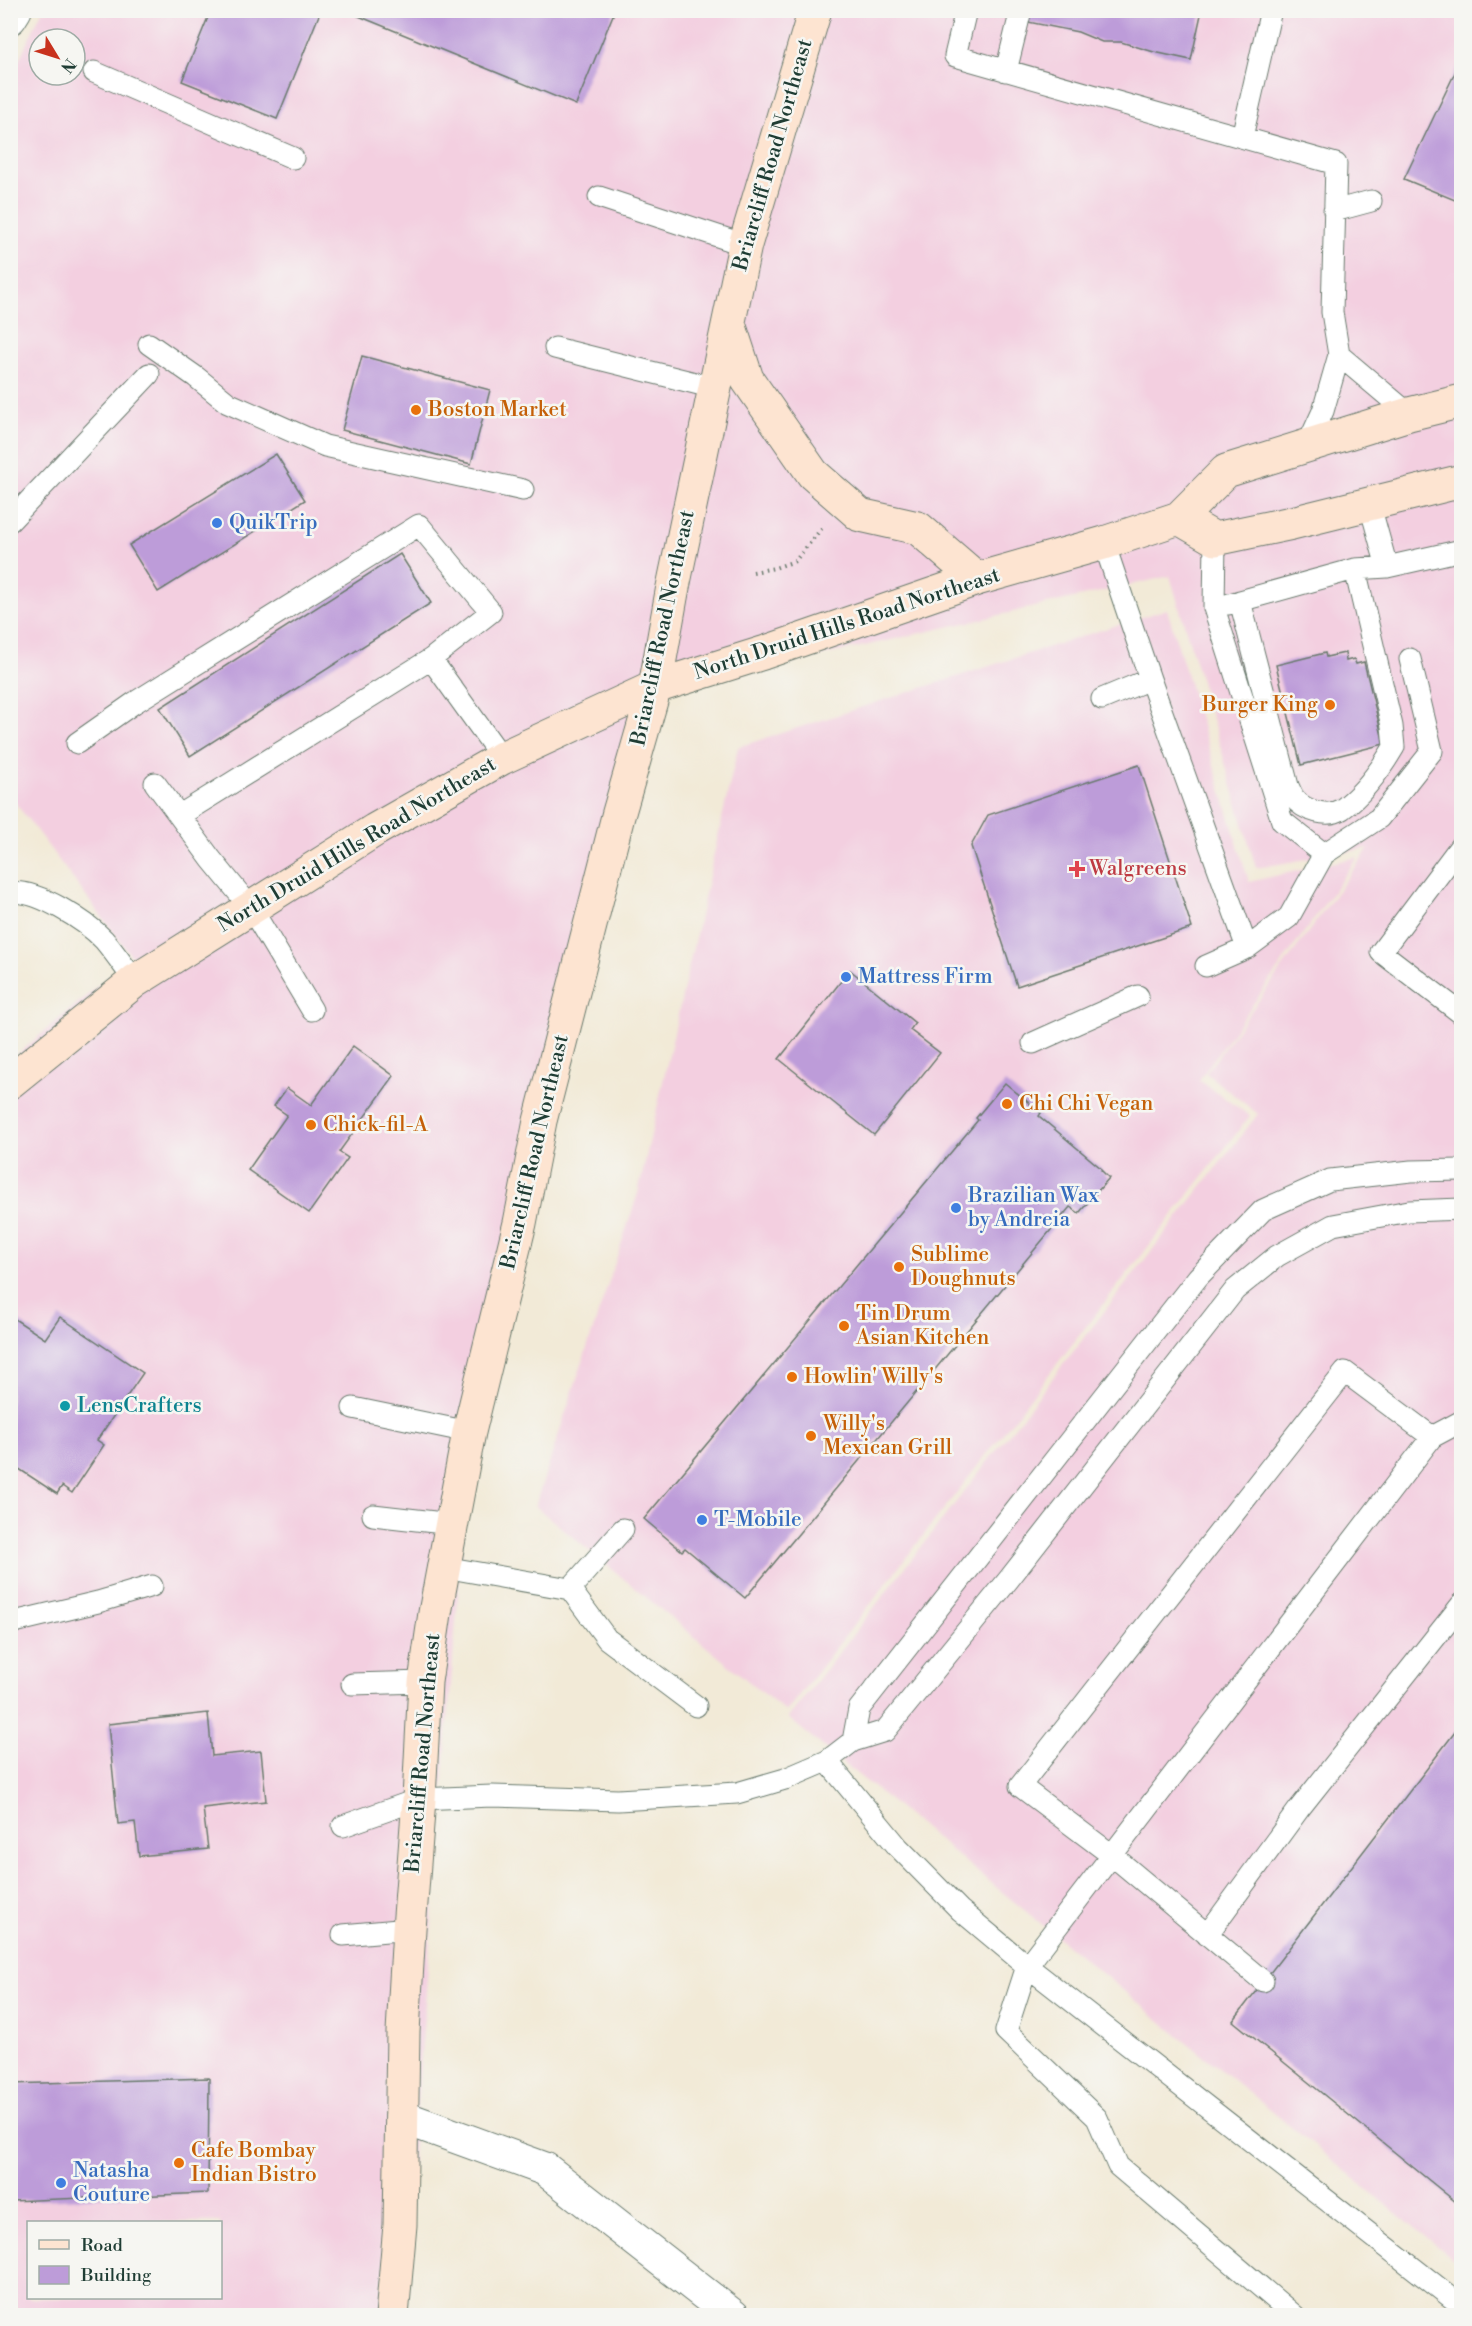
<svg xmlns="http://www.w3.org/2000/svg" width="1472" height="2326" viewBox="0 0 1472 2326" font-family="'Libre Bodoni',serif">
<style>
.built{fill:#f3cfe0;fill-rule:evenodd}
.building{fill:#bd9cd9}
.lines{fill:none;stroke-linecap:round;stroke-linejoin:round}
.service-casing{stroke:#697a6d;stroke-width:23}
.minor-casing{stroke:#697a6d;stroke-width:35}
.secondary-casing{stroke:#697a6d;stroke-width:35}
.path{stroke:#697a6d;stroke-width:4;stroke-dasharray:1.5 4.5;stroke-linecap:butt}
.service{stroke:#fff;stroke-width:21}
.minor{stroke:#fff;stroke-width:33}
.secondary{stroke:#fde4d1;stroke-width:33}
.food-dot{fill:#e8710a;stroke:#f6f6f2;stroke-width:2}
.shop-dot{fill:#3f7fe0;stroke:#f6f6f2;stroke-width:2}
.health-dot{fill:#e0444e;stroke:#f6f6f2;stroke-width:2}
.culture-dot{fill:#0f9aa8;stroke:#f6f6f2;stroke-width:2}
.labels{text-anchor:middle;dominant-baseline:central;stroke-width:5;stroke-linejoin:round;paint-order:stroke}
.street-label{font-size:21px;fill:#1f3d34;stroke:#f6f6f2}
.food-label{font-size:21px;fill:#c56008;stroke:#f6f6f2;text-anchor:start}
.shop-label{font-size:21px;fill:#366cbe;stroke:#f6f6f2;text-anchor:start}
.health-label{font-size:21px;fill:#be3a42;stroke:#f6f6f2;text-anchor:start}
.culture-label{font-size:21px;fill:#0d838f;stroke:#f6f6f2;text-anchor:start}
</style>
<rect width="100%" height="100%" fill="#f6f6f2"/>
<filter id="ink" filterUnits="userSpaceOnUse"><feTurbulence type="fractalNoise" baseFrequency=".0167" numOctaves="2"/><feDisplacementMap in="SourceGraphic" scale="12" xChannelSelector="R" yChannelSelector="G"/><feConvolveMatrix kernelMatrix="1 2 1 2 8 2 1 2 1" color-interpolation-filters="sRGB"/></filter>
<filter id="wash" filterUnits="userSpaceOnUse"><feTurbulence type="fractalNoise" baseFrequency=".008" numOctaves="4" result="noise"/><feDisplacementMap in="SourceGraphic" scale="24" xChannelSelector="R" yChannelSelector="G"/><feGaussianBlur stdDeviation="1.35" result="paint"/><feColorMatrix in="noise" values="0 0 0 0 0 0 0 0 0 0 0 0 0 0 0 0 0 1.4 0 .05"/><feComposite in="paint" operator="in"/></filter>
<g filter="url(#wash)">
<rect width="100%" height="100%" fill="#f2ead7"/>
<!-- built -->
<path class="built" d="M 42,11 L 1461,11 L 1461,2265 L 788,1718 L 1258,1114 L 1206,1073 L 1369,848 L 1256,868 L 1170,576 L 641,697 L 469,1460 L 400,2315 L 11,2315 L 11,1060 L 132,957 L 11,797 L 10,79 ZM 39,39 L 75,39 L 75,75 L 39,75 ZM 28,2222 L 220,2222 L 220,2298 L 28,2298 Z
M 1167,609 L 1249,882 L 1358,857 L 1199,1080 L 1250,1116 L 786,1712 L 535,1506 L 638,1193 L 738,747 Z"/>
<g id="blocks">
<!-- building -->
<path class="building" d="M 211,10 L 321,10 L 277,119 L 182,81 Z
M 344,10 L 615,10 L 576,105 Z
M 1030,10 L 1202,10 L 1191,60 L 1154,52 L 1121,42 L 1102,42 L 1078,32 L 1028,22 Z
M 1462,58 L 1462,203 L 1404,179 Z
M 362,356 L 490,390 L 471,464 L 342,430 Z
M 276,454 L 305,500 L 158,592 L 129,545 Z
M 400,554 L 431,603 L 190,756 L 160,708 Z
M 1325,653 L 1326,657 L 1345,653 L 1346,661 L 1354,659 L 1356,664 L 1364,662 L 1384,744 L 1301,765 L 1276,665 Z
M 1139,765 L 1192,928 L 1017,986 L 971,846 L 988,815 Z
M 850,970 L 915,1023 L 910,1030 L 940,1053 L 874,1135 L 779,1059 Z
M 353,1046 L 394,1076 L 339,1152 L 348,1158 L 309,1213 L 248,1170 L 287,1115 L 274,1106 L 287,1088 L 311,1105 Z
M 1005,1083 L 1041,1113 L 1039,1116 L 1102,1169 L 1101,1170 L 1109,1178 L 1079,1213 L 1070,1207 L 745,1598 L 685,1548 L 682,1551 L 644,1519 L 978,1120 L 976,1118 Z
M 10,1316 L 45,1339 L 60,1317 L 143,1373 L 97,1440 L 104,1445 L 72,1493 L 62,1486 L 57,1494 L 10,1463 Z
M 208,1713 L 212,1756 L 261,1751 L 266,1801 L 203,1808 L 208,1849 L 139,1856 L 135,1822 L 118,1824 L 108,1724 Z
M 1462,1723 L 1462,2207 L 1233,2021 Z
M 209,2078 L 208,2193 L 10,2201 L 10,2084 Z"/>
</g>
</g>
<g filter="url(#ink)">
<use href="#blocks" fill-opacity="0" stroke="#697a6d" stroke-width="1.5"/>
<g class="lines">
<!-- service casing -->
<g class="service-casing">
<path id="service" d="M 966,10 L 955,56 L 1336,164 L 1332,312 L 1339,355 L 1323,411 L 1307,446
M 1006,71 L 1021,10
M 94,72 L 293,158
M 1242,137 L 1271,10
M 599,197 L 745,245
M 1334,211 L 1371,201
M 149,344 L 196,377 L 228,403 L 325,446 L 523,490
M 555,348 L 715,388
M 1339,355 L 1409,414
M 1369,502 L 1387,567
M 10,521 L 149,374
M 1215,539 L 1214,608 L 1282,821 L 1324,854
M 1104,543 L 1150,679 L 1247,948 L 1206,966
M 1240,601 L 1288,786 C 1290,790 1292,795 1294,798 C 1304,811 1328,818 1342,809 C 1363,794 1381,769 1394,747 L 1392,726 L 1355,569
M 1229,604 L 1355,569 L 1387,567 L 1462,550
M 431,659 L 502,758
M 1102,699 L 1150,679
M 77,743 L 134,703 L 419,525 L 491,612 L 431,659 L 180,815
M 155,783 L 211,859 L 251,908 L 312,1010
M 1462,844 L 1381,952 L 1462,1014
M 10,893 C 36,888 87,922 104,940 C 115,953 125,968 135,981
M 1247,948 L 1289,917 L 1324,854 L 1379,818 L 1432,751 L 1410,659
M 1033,1043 L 1138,996
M 353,1408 L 469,1432
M 373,1515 L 452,1524
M 444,1567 L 570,1589 L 623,1529
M 570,1589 L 607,1639 L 696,1706
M 10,1623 L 98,1602 L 152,1586
M 352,1684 L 425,1682
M 853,1741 L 859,1709 L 1198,1277 L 1263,1210 L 1330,1180 L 1411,1171 L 1462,1170
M 827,1761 L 898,1847 L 960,1910 L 1027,1966 L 1462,2306
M 343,1826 L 419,1799 L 492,1796 L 618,1800 L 737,1793 L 785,1779 L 827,1761 L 853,1741 L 885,1731 L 1009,1579 L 1235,1290 L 1277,1256 L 1333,1225 L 1409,1211 L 1462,1209
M 343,1935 L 409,1929
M 1207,1935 L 1299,1809 L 1462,1604
M 1263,1981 L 1113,1856 L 1020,1786 L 1345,1372 L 1432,1437
M 1295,2316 L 1118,2166 L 1097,2118 L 1006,2031 L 1027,1966 L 1432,1437 L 1462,1421"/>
</g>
<!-- minor casing -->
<g class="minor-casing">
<path id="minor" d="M 10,18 L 15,10
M 402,2117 L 545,2169 L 733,2316"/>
</g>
<!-- secondary casing -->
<g class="secondary-casing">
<path id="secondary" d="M 730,327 L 747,379 L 813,474 L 860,515 L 918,528 L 977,579
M 1179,518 L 1215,539 L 1292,523 L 1462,481
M 10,1082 L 135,981 L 375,830 L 502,758 L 655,687 L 763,653 L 977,579 L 1104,543 L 1179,518 L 1226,471 L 1409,414 L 1462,401
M 392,2316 L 400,2225 L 403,2032 L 409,1929 L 419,1799 L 425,1682 L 435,1613 L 469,1432 L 520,1223 L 540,1121 L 618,816 L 655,687 L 672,592 L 745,245 L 815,10"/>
</g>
<!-- path -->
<path class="path" d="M 753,572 L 775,568 L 795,561 L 822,528"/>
<!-- service -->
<use href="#service" class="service"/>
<!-- minor -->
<use href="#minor" class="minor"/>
<!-- secondary -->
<use href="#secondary" class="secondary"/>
</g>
</g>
<!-- markers -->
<g class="food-dot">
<circle cx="416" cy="410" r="6"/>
<circle cx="1330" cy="705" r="6"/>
<circle cx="1007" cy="1104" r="6"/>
<circle cx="311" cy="1125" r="6"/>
<circle cx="899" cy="1267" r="6"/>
<circle cx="844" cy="1326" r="6"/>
<circle cx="792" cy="1377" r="6"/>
<circle cx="811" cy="1436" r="6"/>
<circle cx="179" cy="2163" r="6"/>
</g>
<g class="shop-dot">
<circle cx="217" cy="523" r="6"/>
<circle cx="846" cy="977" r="6"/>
<circle cx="956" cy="1208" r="6"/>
<circle cx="702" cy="1520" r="6"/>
<circle cx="61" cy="2183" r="6"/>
</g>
<path class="health-dot" d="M1074 860h6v6h6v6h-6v6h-6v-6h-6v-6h6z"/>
<circle class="culture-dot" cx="65" cy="1406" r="6"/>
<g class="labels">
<!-- street labels -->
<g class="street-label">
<text transform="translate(773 155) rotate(-74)">Briarcliff Road Northeast</text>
<text transform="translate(847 624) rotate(-18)">North Druid Hills Road Northeast</text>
<text transform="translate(663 628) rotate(-78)">Briarcliff Road Northeast</text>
<text transform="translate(357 845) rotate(-31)">North Druid Hills Road Northeast</text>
<text transform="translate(535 1152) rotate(-77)">Briarcliff Road Northeast</text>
<text transform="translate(423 1753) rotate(-85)">Briarcliff Road Northeast</text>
</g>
<!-- food labels -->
<g class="food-label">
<text x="428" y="410">Boston Market</text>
<text x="1318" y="705" text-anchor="end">Burger King</text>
<text x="1019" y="1104">Chi Chi Vegan</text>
<text x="323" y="1125">Chick-fil-A</text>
<text x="911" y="1255">Sublime<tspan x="911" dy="24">Doughnuts</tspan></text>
<text x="856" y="1314">Tin Drum<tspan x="856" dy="24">Asian Kitchen</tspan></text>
<text x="804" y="1377">Howlin' Willy's</text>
<text x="823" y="1424">Willy's<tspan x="823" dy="24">Mexican Grill</tspan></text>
<text x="191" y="2151">Cafe Bombay<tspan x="191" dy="24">Indian Bistro</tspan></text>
</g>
<!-- shop labels -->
<g class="shop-label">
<text x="229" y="523">QuikTrip</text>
<text x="858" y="977">Mattress Firm</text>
<text x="968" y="1196">Brazilian Wax<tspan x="968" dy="24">by Andreia</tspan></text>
<text x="714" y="1520">T-Mobile</text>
<text x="73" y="2171">Natasha<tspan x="73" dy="24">Couture</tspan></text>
</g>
<!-- health labels -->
<g class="health-label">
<text x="1089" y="869">Walgreens</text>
</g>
<!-- culture labels -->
<g class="culture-label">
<text x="77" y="1406">LensCrafters</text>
</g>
</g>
<!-- margin -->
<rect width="1472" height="2326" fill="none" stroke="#f6f6f2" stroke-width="36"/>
<!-- legend -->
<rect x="27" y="2221" width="195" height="78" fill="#f6f6f2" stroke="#a0aca6" stroke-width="1.5"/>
<rect x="39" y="2240" width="30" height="9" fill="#fde4d1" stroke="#a0aca6" stroke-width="1.5"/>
<text x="81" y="2251" font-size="18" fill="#1f3d34">Road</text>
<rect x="39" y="2266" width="30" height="18" fill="#bd9cd9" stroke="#a0aca6" stroke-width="1.5"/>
<text x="81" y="2281" font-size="18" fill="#1f3d34">Building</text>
<!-- north arrow -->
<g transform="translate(57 57) rotate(128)"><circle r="28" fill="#f6f6f2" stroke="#a0aca6" stroke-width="1.5"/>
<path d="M0-4.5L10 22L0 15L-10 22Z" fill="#c8321e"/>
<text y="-9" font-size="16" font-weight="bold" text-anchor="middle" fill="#1f3d34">N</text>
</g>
</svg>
